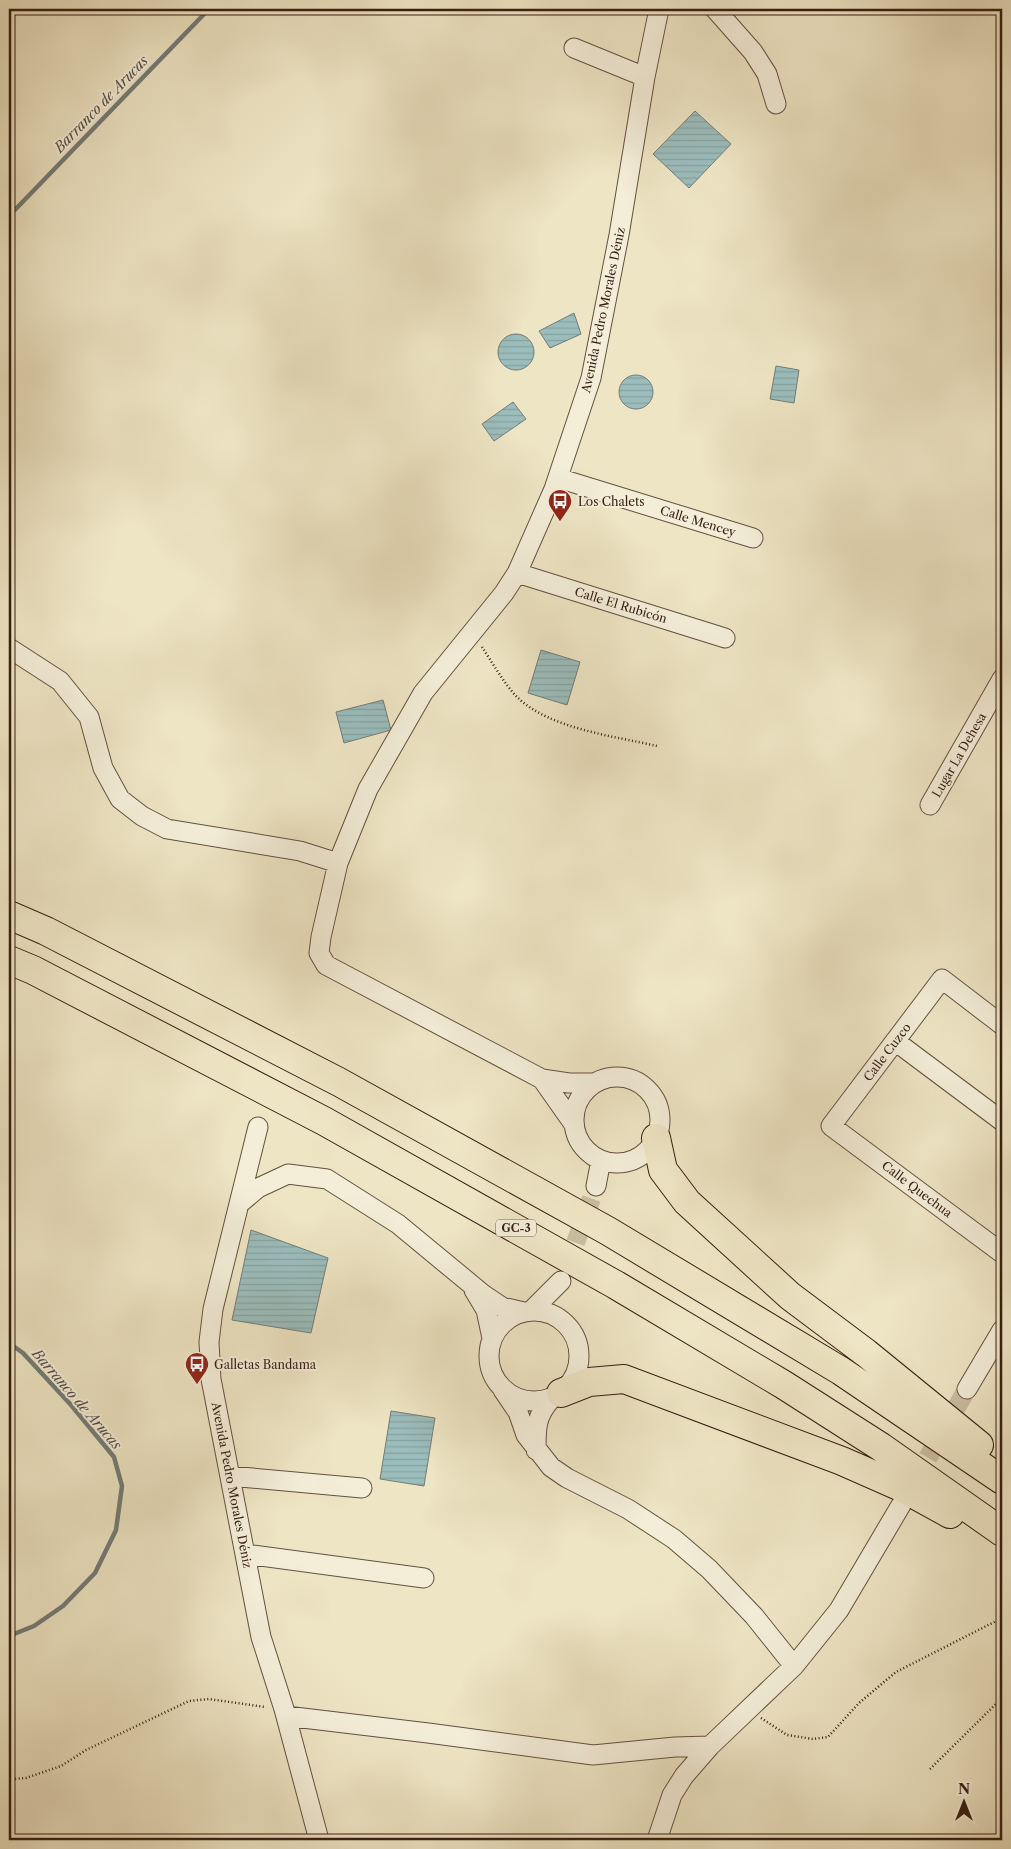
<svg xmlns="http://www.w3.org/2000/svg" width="1011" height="1849" viewBox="0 0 1011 1849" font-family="'Libre Caslon Text',serif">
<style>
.water{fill:url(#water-rules);stroke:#737d78}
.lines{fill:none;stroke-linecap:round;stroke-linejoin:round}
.stream{stroke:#737d78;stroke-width:4.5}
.minor-tunnel{stroke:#c9bda1;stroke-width:19;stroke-dasharray:19 9;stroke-linecap:butt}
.minor-casing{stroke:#64503f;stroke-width:21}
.highway-casing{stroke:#361e13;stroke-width:30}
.path{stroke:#361e13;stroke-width:2.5;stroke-dasharray:1 2.5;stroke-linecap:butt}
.minor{stroke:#f4eed9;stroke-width:19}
.highway{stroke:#eee5c4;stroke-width:28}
.labels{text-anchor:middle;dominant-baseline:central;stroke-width:4;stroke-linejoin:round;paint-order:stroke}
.shield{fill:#f4eed9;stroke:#6f5c4e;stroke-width:1}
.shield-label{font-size:11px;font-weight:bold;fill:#361e13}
.street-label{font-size:12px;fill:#361e13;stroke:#f4eed9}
.poi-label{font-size:12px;fill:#361e13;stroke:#f4eed9;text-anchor:start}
.water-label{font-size:14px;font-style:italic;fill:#544e46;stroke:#f4eed9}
</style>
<defs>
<pattern id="water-rules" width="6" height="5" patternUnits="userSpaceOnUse" patternTransform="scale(1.25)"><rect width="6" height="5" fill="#9bbdbc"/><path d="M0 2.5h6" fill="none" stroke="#86a2a1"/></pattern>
</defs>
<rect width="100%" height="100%" fill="#eee5c4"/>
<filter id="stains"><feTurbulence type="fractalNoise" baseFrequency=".004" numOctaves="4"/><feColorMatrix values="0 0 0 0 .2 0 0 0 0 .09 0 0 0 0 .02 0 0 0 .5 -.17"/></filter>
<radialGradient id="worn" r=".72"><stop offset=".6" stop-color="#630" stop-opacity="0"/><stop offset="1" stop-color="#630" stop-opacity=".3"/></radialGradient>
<!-- water -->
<path class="water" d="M 695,111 L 731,144 L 689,188 L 653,154 Z
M 574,313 L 581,334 L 550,348 L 539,331 Z
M498 352a18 18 0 1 1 36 0a18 18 0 1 1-36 0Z
M 776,366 L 799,370 L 794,403 L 770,399 Z
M619 392a17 17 0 1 1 34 0a17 17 0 1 1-34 0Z
M 513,402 L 526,419 L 494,441 L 482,424 Z
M 541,650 L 580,662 L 567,705 L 528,693 Z
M 383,700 L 391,730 L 344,743 L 336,712 Z
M 251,1230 L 328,1258 L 311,1333 L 232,1320 Z
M 391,1411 L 435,1418 L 424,1486 L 380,1479 Z"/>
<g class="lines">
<!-- stream -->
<path class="stream" d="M 9,216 L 209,9
M 9,1343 L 23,1353 L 71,1405 L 114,1457 L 122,1486 L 116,1530 L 95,1573 L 63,1606 L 34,1626 L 9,1636"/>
<!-- minor-tunnel -->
<path class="minor-tunnel" d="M 566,1269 L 596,1186
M 914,1482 L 967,1389"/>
<!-- minor casing -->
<g class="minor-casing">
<path id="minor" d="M 715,9 L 753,52 L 767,74 L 776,104
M 574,48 L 645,77
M 558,478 L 753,538
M 517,573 L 725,638
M 9,648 L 60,681 L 89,717 L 103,768 L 120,799 L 142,816 L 167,829 L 300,851 L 338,863
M 930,805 L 1002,679
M 1002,1025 L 942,979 L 831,1126 L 1002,1253
M 895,1041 L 1002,1121
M574 1120a43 43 0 1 1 86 0a43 43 0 1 1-86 0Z
M 542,1079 L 573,1123
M 594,1083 L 569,1083 L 542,1079 L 326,965 L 319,953 L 321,937 L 338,863 L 368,789 L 423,693 L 504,593 L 517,573 L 554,489 L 591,378 L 619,235 L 645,77 L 659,9
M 258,1127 L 213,1309 L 209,1342 L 211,1379 L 261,1637 L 284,1709 L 319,1840
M 596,1186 L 601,1160
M 239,1204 L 258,1188 L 288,1174 L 327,1179 L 398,1224 L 484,1295 L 502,1307 L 524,1312
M 474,1290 L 486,1310 L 492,1338
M489 1356a45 45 0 1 1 90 0a45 45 0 1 1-90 0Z
M 531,1311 L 561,1281
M 967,1389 L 1002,1330
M 503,1390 L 518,1412 L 526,1435 L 551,1467 L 567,1478 L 628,1509 L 674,1539 L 709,1569 L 754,1616 L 794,1666
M 536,1450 C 536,1427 536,1416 551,1399
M 230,1476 L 362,1488
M 246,1554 L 424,1578
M 286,1716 L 428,1733 L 593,1755 L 675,1747 L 710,1746
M 657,1840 L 672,1795 L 684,1776 L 710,1746 L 794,1666 L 839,1610 L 901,1505"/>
</g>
<!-- highway casing -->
<g class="highway-casing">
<path id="highway" d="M 9,915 L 46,931 L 339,1082 L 608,1231 L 841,1371 L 1002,1480
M 9,960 L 33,970 L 324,1121 L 616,1285 L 784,1385 L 881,1447 L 1002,1532
M 656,1138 L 663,1170 L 687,1202 L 790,1296 L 866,1353 L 979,1445
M 561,1393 L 589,1382 L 624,1379 L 842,1461 L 901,1487 L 950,1514"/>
</g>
<!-- path -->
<path class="path" d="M 482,647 C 492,662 505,685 517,697 C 550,729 614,736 657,746
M 761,1718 L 787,1735 L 813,1739 L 828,1737 L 859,1703 L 896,1672 L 1002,1618
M 930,1769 L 1002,1698
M 9,1776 L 14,1779 L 26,1778 L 61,1766 L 86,1750 L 189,1701 L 209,1699 L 265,1707
M 992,1840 L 1002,1827"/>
<!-- minor -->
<use href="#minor" class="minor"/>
<!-- highway -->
<use href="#highway" class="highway"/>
</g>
<!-- icons -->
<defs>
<g id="bus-pin" transform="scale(1.25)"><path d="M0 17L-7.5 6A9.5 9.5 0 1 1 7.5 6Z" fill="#8f2418" stroke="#f4eed9"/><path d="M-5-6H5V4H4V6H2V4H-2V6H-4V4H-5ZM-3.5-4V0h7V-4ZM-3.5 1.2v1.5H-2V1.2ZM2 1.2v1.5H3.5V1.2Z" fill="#fff"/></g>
</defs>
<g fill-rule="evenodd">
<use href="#bus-pin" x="560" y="501"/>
<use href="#bus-pin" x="197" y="1364"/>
</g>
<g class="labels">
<!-- shield labels -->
<rect class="shield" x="496" y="1219.5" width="40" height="17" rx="4"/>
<g class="shield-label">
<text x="516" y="1228">GC-3</text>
</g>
<!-- street labels -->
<g class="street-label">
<text transform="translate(603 310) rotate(-78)">Avenida Pedro Morales Déniz</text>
<text transform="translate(698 521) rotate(17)">Calle Mencey</text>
<text transform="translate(621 605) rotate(17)">Calle El Rubicón</text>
<text transform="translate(959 755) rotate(-60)">Lugar La Dehesa</text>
<text transform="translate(887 1052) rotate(-53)">Calle Cuzco</text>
<text transform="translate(917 1189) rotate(37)">Calle Quechua</text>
<text transform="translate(232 1485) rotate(79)">Avenida Pedro Morales Déniz</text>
</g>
<!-- poi labels -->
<g class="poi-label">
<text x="578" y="501">Los Chalets</text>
<text x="214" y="1364">Galletas Bandama</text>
</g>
<!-- water labels -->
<g class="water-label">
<text transform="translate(101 104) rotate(-46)">Barranco de Arucas</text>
<text transform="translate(77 1399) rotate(49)">Barranco de Arucas</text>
</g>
</g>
<!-- margin -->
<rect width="1011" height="1849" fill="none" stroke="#eee5c4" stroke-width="30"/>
<rect x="10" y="10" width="991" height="1829" fill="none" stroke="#361e13" stroke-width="2.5"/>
<rect x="15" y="15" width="981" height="1819" fill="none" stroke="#361e13"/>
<!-- north arrow -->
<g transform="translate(964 1802)" stroke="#f4eed9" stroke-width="4" paint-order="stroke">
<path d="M0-4L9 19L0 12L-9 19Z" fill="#361e13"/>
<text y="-8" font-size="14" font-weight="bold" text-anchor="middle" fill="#361e13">N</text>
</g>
<rect width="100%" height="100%" filter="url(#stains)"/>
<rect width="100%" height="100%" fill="url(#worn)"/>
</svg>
